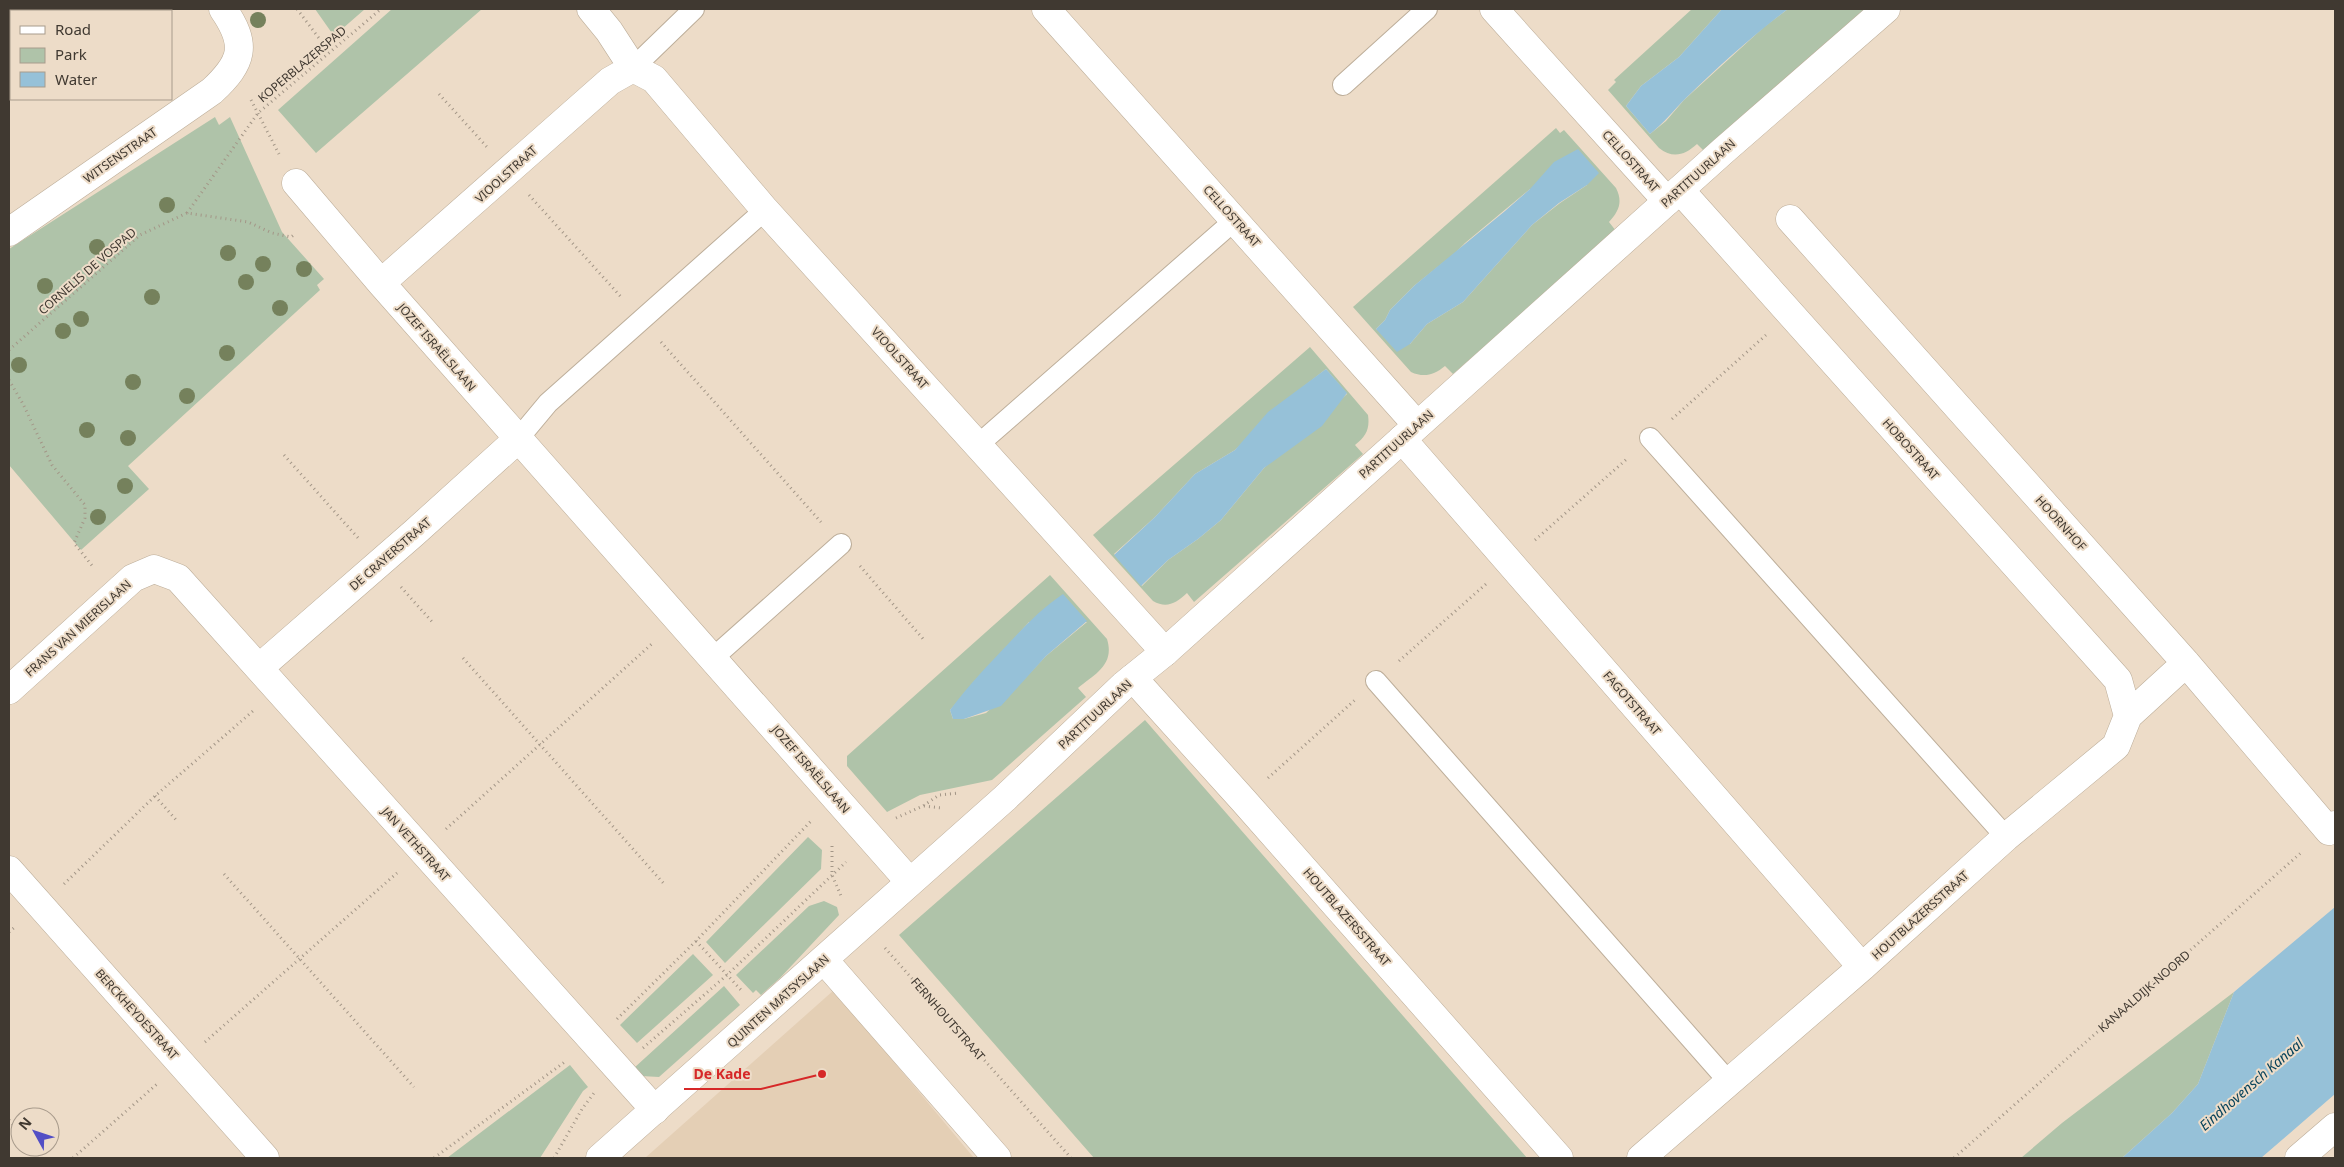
<svg xmlns="http://www.w3.org/2000/svg" width="2344" height="1167" viewBox="0 0 2344 1167" font-family="'Noto Sans',sans-serif">
<style>
.built{fill:#e4cfb5}
.green{fill:#afc3a9;fill-rule:evenodd}
.water{fill:#96c1d8}
.lines{fill:none;stroke-linecap:round;stroke-linejoin:round}
.service-casing{stroke:#bdae9a;stroke-width:22}
.minor-casing{stroke:#bdae9a;stroke-width:29}
.tertiary-casing{stroke:#bdae9a;stroke-width:29}
.path{stroke:#a39687;stroke-width:3;stroke-dasharray:1 4;stroke-linecap:butt}
.service{stroke:#fff;stroke-width:20}
.minor{stroke:#fff;stroke-width:28}
.tertiary{stroke:#fff;stroke-width:28}
.tree{fill:#75815c}
.labels{text-anchor:middle;dominant-baseline:central;stroke-width:4;stroke-linejoin:round;paint-order:stroke}
.street-label{font-size:12px;fill:#403931;stroke:#eddcc8}
.water-label{font-size:14px;font-style:italic;fill:#07435b;stroke:#eddcc8}
.leader{fill:none;stroke:#d62828;stroke-width:2}
.callout-dot{fill:#d62828;stroke:#eddcc8;stroke-width:2}
.callout-label{font-size:14px;text-anchor:middle;font-weight:bold;fill:#d62828;stroke:#eddcc8;stroke-width:4;stroke-linejoin:round;paint-order:stroke}
</style>
<rect width="100%" height="100%" fill="#eddcc8"/>
<!-- built -->
<path class="built" d="M 834,990 L 974,1158 L 645,1158 Z"/>
<!-- green -->
<path class="green" d="M 315,9 L 365,9 L 334,36 Z
M 392,9 L 482,9 L 316,153 L 278,110 Z
M 1692,9 L 1722,9 L 1679,57 L 1641,86 L 1626,106 L 1650,134 L 1666,121 L 1684,100 L 1764,27 L 1788,9 L 1868,9 L 1705,152 L 1697,144 C 1685,155 1673,159 1659,148 L 1608,90 L 1616,82 L 1614,80 Z
M 215,117 L 219,125 L 230,117 L 282,232 L 324,279 L 317,285 L 320,290 L 128,466 L 149,489 L 81,550 L 9,465 L 9,249 Z
M 1556,128 L 1560,133 L 1564,130 L 1616,188 C 1623,202 1619,211 1609,222 L 1616,231 L 1453,374 L 1445,366 C 1434,375 1424,378 1411,372 L 1353,307 ZM 1587,185 L 1560,203 L 1532,225 L 1463,302 L 1427,324 L 1410,344 L 1376,329 L 1385,320 L 1390,310 L 1415,285 L 1454,254 L 1465,243 L 1530,189 Z
M 1310,347 L 1368,415 C 1370,429 1366,436 1355,445 L 1363,454 L 1194,602 L 1187,593 C 1176,603 1167,609 1153,601 L 1093,535 ZM 1326,369 L 1347,394 L 1264,468 L 1221,520 L 1198,539 L 1168,560 L 1142,586 L 1114,554 L 1155,517 L 1195,474 L 1235,450 L 1299,390 Z
M 1050,575 L 1107,639 C 1115,665 1095,674 1078,688 L 1086,697 L 992,780 L 920,795 L 887,812 L 847,766 L 847,756 ZM 1029,622 L 1087,622 L 1046,656 L 1028,675 L 986,713 L 964,719 L 953,719 L 950,710 Z
M 1145,720 L 1527,1158 L 1094,1158 L 899,935 Z
M 808,837 L 822,850 L 821,869 L 725,963 L 706,942 Z
M 824,901 L 837,907 L 839,915 L 780,978 L 761,995 L 756,990 L 753,993 L 736,975 L 809,906 Z
M 693,954 L 713,975 L 637,1043 L 620,1025 Z
M 724,986 L 740,1005 L 659,1077 L 641,1076 L 634,1068 Z
M 2234,992 L 2198,1084 L 2172,1113 L 2122,1158 L 2021,1158 L 2062,1123 Z
M 570,1065 L 588,1087 L 583,1091 L 540,1158 L 447,1158 Z"/>
<!-- water -->
<path class="water" d="M 1722,9 L 1788,9 C 1752,36 1718,67 1686,98 C 1673,111 1664,123 1650,134 L 1626,106 L 1641,86 L 1679,57 Z
M 1578,149 L 1599,173 L 1587,185 L 1559,203 L 1532,225 L 1463,302 L 1427,324 L 1410,344 L 1397,352 L 1376,329 L 1385,320 L 1390,310 L 1415,285 L 1505,211 L 1530,189 L 1554,162 Z
M 1326,369 L 1347,393 L 1322,426 L 1264,468 L 1221,520 L 1198,539 L 1168,560 L 1141,586 L 1114,555 L 1155,517 L 1195,474 L 1235,450 L 1268,412 Z
M 1063,594 L 1087,621 L 1046,656 L 1001,706 L 964,719 L 953,719 L 950,710 C 968,686 988,665 1009,643 C 1026,625 1042,608 1063,594 Z
M 2335,907 L 2335,1094 L 2261,1158 L 2122,1158 L 2172,1113 L 2198,1084 L 2234,992 Z"/>
<g class="lines">
<!-- service casing -->
<g class="service-casing">
<path id="service" d="M 633,68 L 694,9
M 1343,85 L 1427,9
M 1650,438 L 2006,837
M 518,439 L 548,403 L 765,210
M 979,444 L 1235,220
M 713,658 L 841,544
M 1376,681 L 1729,1082"/>
</g>
<!-- minor casing -->
<g class="minor-casing">
<path id="minor" d="M 591,9 L 609,31 L 633,68
M 1046,9 L 1417,425
M 1494,9 L 1667,201
M 296,183 L 381,283 L 909,881
M 1680,190 L 2118,680 L 2128,716
M 1790,219 L 2186,663 L 2329,831 L 2335,825
M 9,232 L 212,91 C 243,62 248,45 223,9
M 381,283 L 610,81 L 633,68 L 654,79 L 765,210 L 1165,652
M 1402,439 L 1862,967
M 259,668 L 414,533 L 518,439
M 1133,678 L 1243,800 L 1559,1158
M 9,690 L 133,578 L 154,569 L 178,578 L 655,1110
M 9,870 L 265,1158
M 824,960 L 997,1158
M 1641,1158 L 1862,967 L 2006,837 L 2116,746 L 2128,716 L 2186,663
M 2299,1158 L 2335,1127"/>
</g>
<!-- tertiary casing -->
<g class="tertiary-casing">
<path id="tertiary" d="M 600,1158 L 1005,798 L 1124,685 L 1165,652 L 1723,151 L 1886,9"/>
</g>
<!-- path -->
<path class="path" d="M 297,9 L 330,53
M 439,94 L 487,147
M 251,100 L 279,154
M 529,195 L 622,298
M 187,213 L 258,113 L 381,9
M 661,342 L 821,522
M 9,350 L 140,235 L 187,213 L 248,222 L 272,233 L 291,237 L 295,234
M 9,380 L 23,404 L 52,465 L 85,505 L 85,518 L 74,543 L 94,568
M 1672,419 L 1766,335
M 284,455 L 359,539
M 1535,540 L 1628,458
M 860,566 L 924,640
M 401,587 L 434,624
M 463,658 L 665,885
M 1399,661 L 1486,584
M 1268,778 L 1355,700
M 155,796 L 178,822
M 924,806 L 942,808
M 896,818 L 923,806 L 939,795 L 959,793
M 446,829 L 654,642
M 832,846 L 832,875 L 842,898
M 224,874 L 414,1087
M 64,884 L 155,796 L 253,711
M 9,932 L 16,926
M 696,941 L 741,990
M 885,948 L 1071,1158
M 617,1019 L 696,941 L 812,820
M 205,1042 L 397,873
M 643,1048 L 727,975 L 846,862
M 9,1120 L 20,1133
M 32,1147 L 42,1158
M 73,1158 L 157,1084
M 434,1158 L 566,1061
M 554,1158 L 582,1109 L 594,1093
M 1954,1158 L 2303,851"/>
<!-- service -->
<use href="#service" class="service"/>
<!-- minor -->
<use href="#minor" class="minor"/>
<!-- tertiary -->
<use href="#tertiary" class="tertiary"/>
</g>
<!-- trees -->
<g class="tree">
<circle cx="258" cy="20" r="8"/>
<circle cx="167" cy="205" r="8"/>
<circle cx="97" cy="247" r="8"/>
<circle cx="228" cy="253" r="8"/>
<circle cx="263" cy="264" r="8"/>
<circle cx="304" cy="269" r="8"/>
<circle cx="246" cy="282" r="8"/>
<circle cx="45" cy="286" r="8"/>
<circle cx="152" cy="297" r="8"/>
<circle cx="280" cy="308" r="8"/>
<circle cx="81" cy="319" r="8"/>
<circle cx="63" cy="331" r="8"/>
<circle cx="227" cy="353" r="8"/>
<circle cx="19" cy="365" r="8"/>
<circle cx="133" cy="382" r="8"/>
<circle cx="187" cy="396" r="8"/>
<circle cx="87" cy="430" r="8"/>
<circle cx="128" cy="438" r="8"/>
<circle cx="125" cy="486" r="8"/>
<circle cx="98" cy="517" r="8"/>
</g>
<g class="labels">
<!-- street labels -->
<g class="street-label">
<text transform="translate(302 64) rotate(-40)">KOPERBLAZERSPAD</text>
<text transform="translate(120 155) rotate(-35)">WITSENSTRAAT</text>
<text transform="translate(1631 161) rotate(48)">CELLOSTRAAT</text>
<text transform="translate(1698 173) rotate(-42)">PARTITUURLAAN</text>
<text transform="translate(506 174) rotate(-42)">VIOOLSTRAAT</text>
<text transform="translate(1232 216) rotate(48)">CELLOSTRAAT</text>
<text transform="translate(87 271) rotate(-41)">CORNELIS DE VOSPAD</text>
<text transform="translate(437 347) rotate(49)">JOZEF ISRAËLSLAAN</text>
<text transform="translate(900 358) rotate(48)">VIOOLSTRAAT</text>
<text transform="translate(1396 444) rotate(-42)">PARTITUURLAAN</text>
<text transform="translate(1911 449) rotate(48)">HOBOSTRAAT</text>
<text transform="translate(2061 523) rotate(48)">HOORNHOF</text>
<text transform="translate(390 554) rotate(-41)">DE CRAYERSTRAAT</text>
<text transform="translate(78 628) rotate(-42)">FRANS VAN MIERISLAAN</text>
<text transform="translate(1632 703) rotate(49)">FAGOTSTRAAT</text>
<text transform="translate(1095 714) rotate(-43)">PARTITUURLAAN</text>
<text transform="translate(811 769) rotate(49)">JOZEF ISRAËLSLAAN</text>
<text transform="translate(416 844) rotate(48)">JAN VETHSTRAAT</text>
<text transform="translate(1920 915) rotate(-42)">HOUTBLAZERSSTRAAT</text>
<text transform="translate(1347 917) rotate(49)">HOUTBLAZERSSTRAAT</text>
<text transform="translate(2144 991) rotate(-41)">KANAALDIJK-NOORD</text>
<text transform="translate(778 1001) rotate(-42)">QUINTEN MATSYSLAAN</text>
<text transform="translate(137 1014) rotate(48)">BERCKHEYDESTRAAT</text>
<text transform="translate(948 1019) rotate(49)">FERNHOUTSTRAAT</text>
</g>
<!-- water labels -->
<g class="water-label">
<text transform="translate(2251 1084) rotate(-41)">Eindhovensch Kanaal</text>
</g>
</g>
<!-- callouts -->
<path class="leader" d="M822 1074L761 1089H684"/>
<circle class="callout-dot" cx="822" cy="1074" r="5"/>
<g class="callout-label">
<text x="722" y="1079">De Kade</text>
</g>
<!-- border -->
<rect width="2344" height="1167" fill="none" stroke="#403931" stroke-width="20"/>
<!-- legend -->
<rect x="10" y="10" width="162" height="90" fill="#eddcc8" stroke="#a89b8c"/>
<rect x="20" y="26" width="25" height="8" fill="#ffffff" stroke="#a89b8c"/>
<text x="55" y="35" font-size="15" fill="#403931">Road</text>
<rect x="20" y="48" width="25" height="15" fill="#afc3a9" stroke="#a89b8c"/>
<text x="55" y="60" font-size="15" fill="#403931">Park</text>
<rect x="20" y="72" width="25" height="15" fill="#96c1d8" stroke="#a89b8c"/>
<text x="55" y="85" font-size="15" fill="#403931">Water</text>
<!-- north arrow -->
<g transform="translate(35 1132) rotate(310)"><circle r="24" fill="#eddcc8" stroke="#a89b8c"/>
<path d="M0-4L9 19L0 12L-9 19Z" fill="#524ec5"/>
<text y="-8" font-size="14" font-weight="bold" text-anchor="middle" fill="#403931">N</text>
</g>
</svg>
